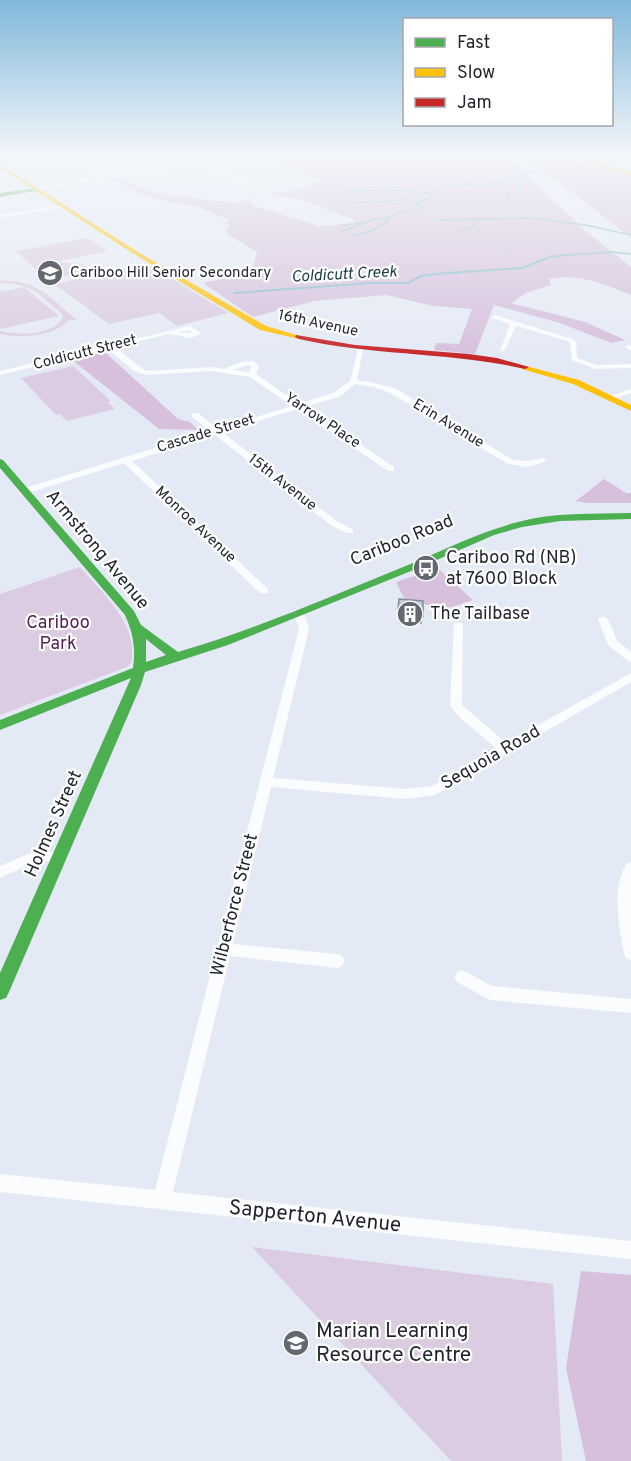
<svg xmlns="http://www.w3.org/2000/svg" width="631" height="1461" viewBox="0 0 631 1461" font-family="Overpass,sans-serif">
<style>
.green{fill:#dbcce2}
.forest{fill:#d6c0dc}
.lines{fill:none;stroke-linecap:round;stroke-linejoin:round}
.stream-far1{stroke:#87bec8;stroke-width:1.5}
.stream{stroke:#87bec8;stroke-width:2}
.street{fill:#fbfcfe;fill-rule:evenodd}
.fast{fill:#4caf50;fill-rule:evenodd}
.slow{fill:#ffc107;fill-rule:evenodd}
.jam{fill:#c62828;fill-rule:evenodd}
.wall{fill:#a3afb8}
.building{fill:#becbd6;stroke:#858e96;stroke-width:1.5}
.labels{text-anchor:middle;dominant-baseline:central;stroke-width:4.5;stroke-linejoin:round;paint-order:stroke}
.far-poi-label{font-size:15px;fill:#1f232a;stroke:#fff;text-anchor:start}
.far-street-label{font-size:15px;fill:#1f232a;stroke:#fff}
.far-water-label{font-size:16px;font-style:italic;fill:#183d41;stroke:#fff}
.street-label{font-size:18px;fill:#1f232a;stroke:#fff}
.poi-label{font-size:18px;fill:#1f232a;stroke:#fff;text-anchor:start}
.park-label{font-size:18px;fill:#572257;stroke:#fff}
.near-street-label{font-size:21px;fill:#1f232a;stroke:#fff}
.near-poi-label{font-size:21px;fill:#1f232a;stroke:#fff;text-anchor:start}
</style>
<rect width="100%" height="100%" fill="#e4eaf5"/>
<!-- green -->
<path class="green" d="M 88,238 L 108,251 L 56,262 L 81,264 L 96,271 L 46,279 L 16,251 Z
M 147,263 L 228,313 L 177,326 L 159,313 L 109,324 L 54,284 Z
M 0,281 C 37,279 50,298 77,320 L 69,320 C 54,337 21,338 0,334 L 0,331 C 17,336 55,336 63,317 L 61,313 C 40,295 29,282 0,283 Z
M 24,287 L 59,316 L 0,329 L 0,292 Z
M 73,366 L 111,401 L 108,402 L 115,409 L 67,421 L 60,414 L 56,415 L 21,378 Z
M 80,567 C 102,593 140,625 131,663 L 127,667 L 0,715 L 0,594 Z
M 252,1247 L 553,1284 L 562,1461 L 451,1461 Z"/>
<!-- forest -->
<path class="forest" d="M 267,155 L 277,155 L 295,164 L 283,155 L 507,155 L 583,229 L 631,267 L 631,295 C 604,284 578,273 549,279 L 551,285 L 526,293 L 511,303 L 585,322 L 625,340 L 611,343 L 560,323 L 494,305 L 475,354 L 434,350 L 436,343 L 459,344 L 472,309 L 434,306 L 386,295 L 314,301 L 253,317 L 203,283 L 252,272 L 257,252 L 227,234 L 226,230 L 230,226 L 226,223 L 229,220 L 196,206 L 173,203 L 142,195 L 114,179 L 120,178 L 149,191 L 200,199 L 236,203 L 249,199 L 254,206 L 319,226 L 355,223 L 353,219 L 299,199 L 272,195 L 275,192 L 294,191 L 322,181 Z
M 533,155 L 559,158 L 631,176 L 631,238 L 527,157 Z
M 105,352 L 178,419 L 190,422 L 198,430 L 159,429 L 72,360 Z
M 604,479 L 626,493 L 631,493 L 631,503 L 588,503 L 576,501 Z
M 438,568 L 473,600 L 443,610 L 404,598 L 396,582 Z
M 581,1271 L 631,1275 L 631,1461 L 586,1461 L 566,1368 Z"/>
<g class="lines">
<!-- stream-far1 -->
<path class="stream-far1" d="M 342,191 L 390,190 L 429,193
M 509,200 L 505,194 L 521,193 L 523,191 L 519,188 L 524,177 L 527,176
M 354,203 L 404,200 L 413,194
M 412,210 L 424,207 L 415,203 L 431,198 L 429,193 C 447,180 473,186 493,184 C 504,183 529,174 538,169 L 539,167 L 517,155
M 438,220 L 529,218 L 586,225 L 631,235
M 343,225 L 361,223
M 461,230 L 469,229 L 479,220
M 342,231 L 375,219 L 387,218
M 354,236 L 374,230 L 388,221 L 387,218 L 407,210
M 554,256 L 612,252 L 631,254"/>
<!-- stream -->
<path class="stream" d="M 235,293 L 371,283 L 408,283 L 421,276 L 435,274 L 522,268 L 550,257 L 564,255"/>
<!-- street -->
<path class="street" d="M 65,155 L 70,155 L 108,176 L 195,162 L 181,155 L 186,155 L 264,191 L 260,192 L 199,164 L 33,190 L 35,188 L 103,177 Z
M 208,155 L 213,155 L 218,158 L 214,159 Z
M 64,205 L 62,208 L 0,218 L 0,214 Z
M 495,315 L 572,339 L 576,342 L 577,358 L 596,365 L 631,364 L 631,368 L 595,369 L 572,360 L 570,343 L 568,341 L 516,326 L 505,350 L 500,351 L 510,324 L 493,318 L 492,317 Z
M 190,326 L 200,332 L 200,334 L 191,338 L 169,334 L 115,347 L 140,367 L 147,371 L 212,367 L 224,369 L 241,362 L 254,361 L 259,367 L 256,374 L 299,404 L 335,392 L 350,381 L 358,350 L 363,349 L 357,380 L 375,383 L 396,389 L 513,460 L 528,461 L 543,458 L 547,461 L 528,467 L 508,464 L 390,393 L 374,387 L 355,384 L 341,396 L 304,407 L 394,467 L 394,471 L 388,471 L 297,409 L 222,432 L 338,522 L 353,529 L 353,533 L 347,533 L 332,526 L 215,435 L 132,461 L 268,589 L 268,593 L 260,593 L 124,463 L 28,493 L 22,493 L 22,489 L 210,431 L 192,417 L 192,413 L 198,413 L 218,429 L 292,406 L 250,377 L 212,371 L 146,375 L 134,371 L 108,349 L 0,375 L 0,371 ZM 189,330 L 193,333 L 179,332 ZM 249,365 L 251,367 L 249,372 L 232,370 Z
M 628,345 L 631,346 L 631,351 L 625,347 Z
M 631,389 L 631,393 L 612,399 L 608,397 Z
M 295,610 L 305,617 L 309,629 L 273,778 L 404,789 L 432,786 L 497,749 L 459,717 L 450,706 L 454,623 L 462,623 L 463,625 L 462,705 L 506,743 L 631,673 L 631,682 L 435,795 L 404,799 L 271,787 L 233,944 L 337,954 L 342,956 L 345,961 L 342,966 L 337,968 L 230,956 L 173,1192 L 631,1241 L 631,1259 L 0,1192 L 0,1174 L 155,1190 L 299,629 L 296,620 L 290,613 Z
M 603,616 L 608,619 L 617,641 L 631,652 L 631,662 L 627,660 L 608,645 L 598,619 Z
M 33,852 L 63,853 L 65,857 L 63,861 L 34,862 L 0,878 L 0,866 Z
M 631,862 L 631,960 L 626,959 L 624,954 C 619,923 611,893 626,864 Z
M 462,970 L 492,986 L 631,999 L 631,1013 L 490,1000 L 457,982 L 454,977 L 457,972 Z"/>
<!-- fast -->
<path class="fast" d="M 37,188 L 35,191 L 0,197 L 0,193 Z
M 0,459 L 3,460 L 134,611 L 141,625 L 178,652 C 256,629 332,596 408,565 C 444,550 479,532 518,522 C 554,512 593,514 631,513 L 631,519 L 560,521 L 522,527 L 494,535 L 416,569 L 228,645 L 145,672 L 141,685 L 9,992 L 6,998 L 0,1000 L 0,973 L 131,678 L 0,730 L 0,720 L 133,668 C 136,648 133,633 125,615 L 0,468 ZM 146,639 L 166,655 L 146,662 Z"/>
<!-- slow -->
<path class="slow" d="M 564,155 L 571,155 L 631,172 L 631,176 Z
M 0,164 L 138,252 L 266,326 L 303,337 L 299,339 L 260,330 L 134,254 L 0,168 Z
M 522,365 L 579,380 L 631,405 L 631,411 L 573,384 L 522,369 Z"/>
<!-- jam -->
<path class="jam" d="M 296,335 L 355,345 L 469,354 L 497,358 L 529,367 L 525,369 C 451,352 374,356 299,339 L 295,337 Z"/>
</g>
<!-- wall -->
<path class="wall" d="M 399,599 L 423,601 L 422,624 L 399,623 L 400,617 L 397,615 Z"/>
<!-- building -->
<path class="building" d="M 399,599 L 423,601 L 423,617 L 400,616 L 400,610 L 398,609 Z"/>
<!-- sky -->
<linearGradient id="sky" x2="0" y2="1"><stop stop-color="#81b8db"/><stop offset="0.43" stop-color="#f3f6fa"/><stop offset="1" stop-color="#f3f6fa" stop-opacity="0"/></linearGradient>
<rect width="631" height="359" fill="url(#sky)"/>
<!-- icons -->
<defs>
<g id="school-disc" transform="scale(1.35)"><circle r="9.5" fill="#646971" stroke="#fff"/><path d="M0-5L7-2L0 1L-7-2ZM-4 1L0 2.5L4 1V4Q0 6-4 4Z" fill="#fff"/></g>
<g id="bus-disc" transform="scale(1.35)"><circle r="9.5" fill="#646971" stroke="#fff"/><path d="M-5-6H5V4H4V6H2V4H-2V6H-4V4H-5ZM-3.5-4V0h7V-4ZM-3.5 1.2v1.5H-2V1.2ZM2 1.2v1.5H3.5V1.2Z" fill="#fff"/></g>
<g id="building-disc" transform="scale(1.35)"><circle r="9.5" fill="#646971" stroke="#fff"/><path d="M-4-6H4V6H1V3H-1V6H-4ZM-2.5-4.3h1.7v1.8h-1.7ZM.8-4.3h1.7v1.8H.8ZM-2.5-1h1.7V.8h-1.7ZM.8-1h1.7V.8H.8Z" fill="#fff"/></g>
</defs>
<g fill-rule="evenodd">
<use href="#school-disc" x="50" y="273"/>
<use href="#bus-disc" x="426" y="568"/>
<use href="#building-disc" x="410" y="614"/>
<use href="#school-disc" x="296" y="1343"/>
</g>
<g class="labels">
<!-- far-poi labels -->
<g class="far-poi-label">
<text x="70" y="273">Cariboo Hill Senior Secondary</text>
</g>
<!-- far-street labels -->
<g class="far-street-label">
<text transform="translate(318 324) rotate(12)">16th Avenue</text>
<text transform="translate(85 353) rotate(-14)">Coldicutt Street</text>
<text transform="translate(322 421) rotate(34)">Yarrow Place</text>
<text transform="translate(448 424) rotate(31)">Erin Avenue</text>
<text transform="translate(206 434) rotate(-17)">Cascade Street</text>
<text transform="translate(282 483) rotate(38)">15th Avenue</text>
<text transform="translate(195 525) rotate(43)">Monroe Avenue</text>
</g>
<!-- far-water labels -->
<g class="far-water-label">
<text transform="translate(344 275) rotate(-3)">Coldicutt Creek</text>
</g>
<!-- street labels -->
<g class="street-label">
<text transform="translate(402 541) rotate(-22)">Cariboo Road</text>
<text transform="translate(97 550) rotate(50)">Armstrong Avenue</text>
<text transform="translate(491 758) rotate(-30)">Sequoia Road</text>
<text transform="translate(54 824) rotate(-66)">Holmes Street</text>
<text transform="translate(235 905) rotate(-76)">Wilberforce Street</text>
</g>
<!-- poi labels -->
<g class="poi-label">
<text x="446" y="558">Cariboo Rd (NB)<tspan x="446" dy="21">at 7600 Block</tspan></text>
<text x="430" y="614">The Tailbase</text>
</g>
<!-- park labels -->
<g class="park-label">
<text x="58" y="623">Cariboo<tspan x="58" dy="21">Park</tspan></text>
</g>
<!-- near-street labels -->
<g class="near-street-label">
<text transform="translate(315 1217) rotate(6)">Sapperton Avenue</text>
</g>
<!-- near-poi labels -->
<g class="near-poi-label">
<text x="316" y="1331">Marian Learning<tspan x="316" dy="24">Resource Centre</tspan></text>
</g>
</g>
<!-- legend -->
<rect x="403" y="18" width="210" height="108" fill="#ffffff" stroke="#a5a7aa" stroke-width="1.5"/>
<rect x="415" y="38" width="30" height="9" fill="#4caf50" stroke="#a5a7aa" stroke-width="1.5"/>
<text x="457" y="48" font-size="18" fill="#1f232a">Fast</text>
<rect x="415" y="68" width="30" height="9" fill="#ffc107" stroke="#a5a7aa" stroke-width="1.5"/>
<text x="457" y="78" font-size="18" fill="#1f232a">Slow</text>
<rect x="415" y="98" width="30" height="9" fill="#c62828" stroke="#a5a7aa" stroke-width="1.5"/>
<text x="457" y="108" font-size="18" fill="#1f232a">Jam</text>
</svg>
